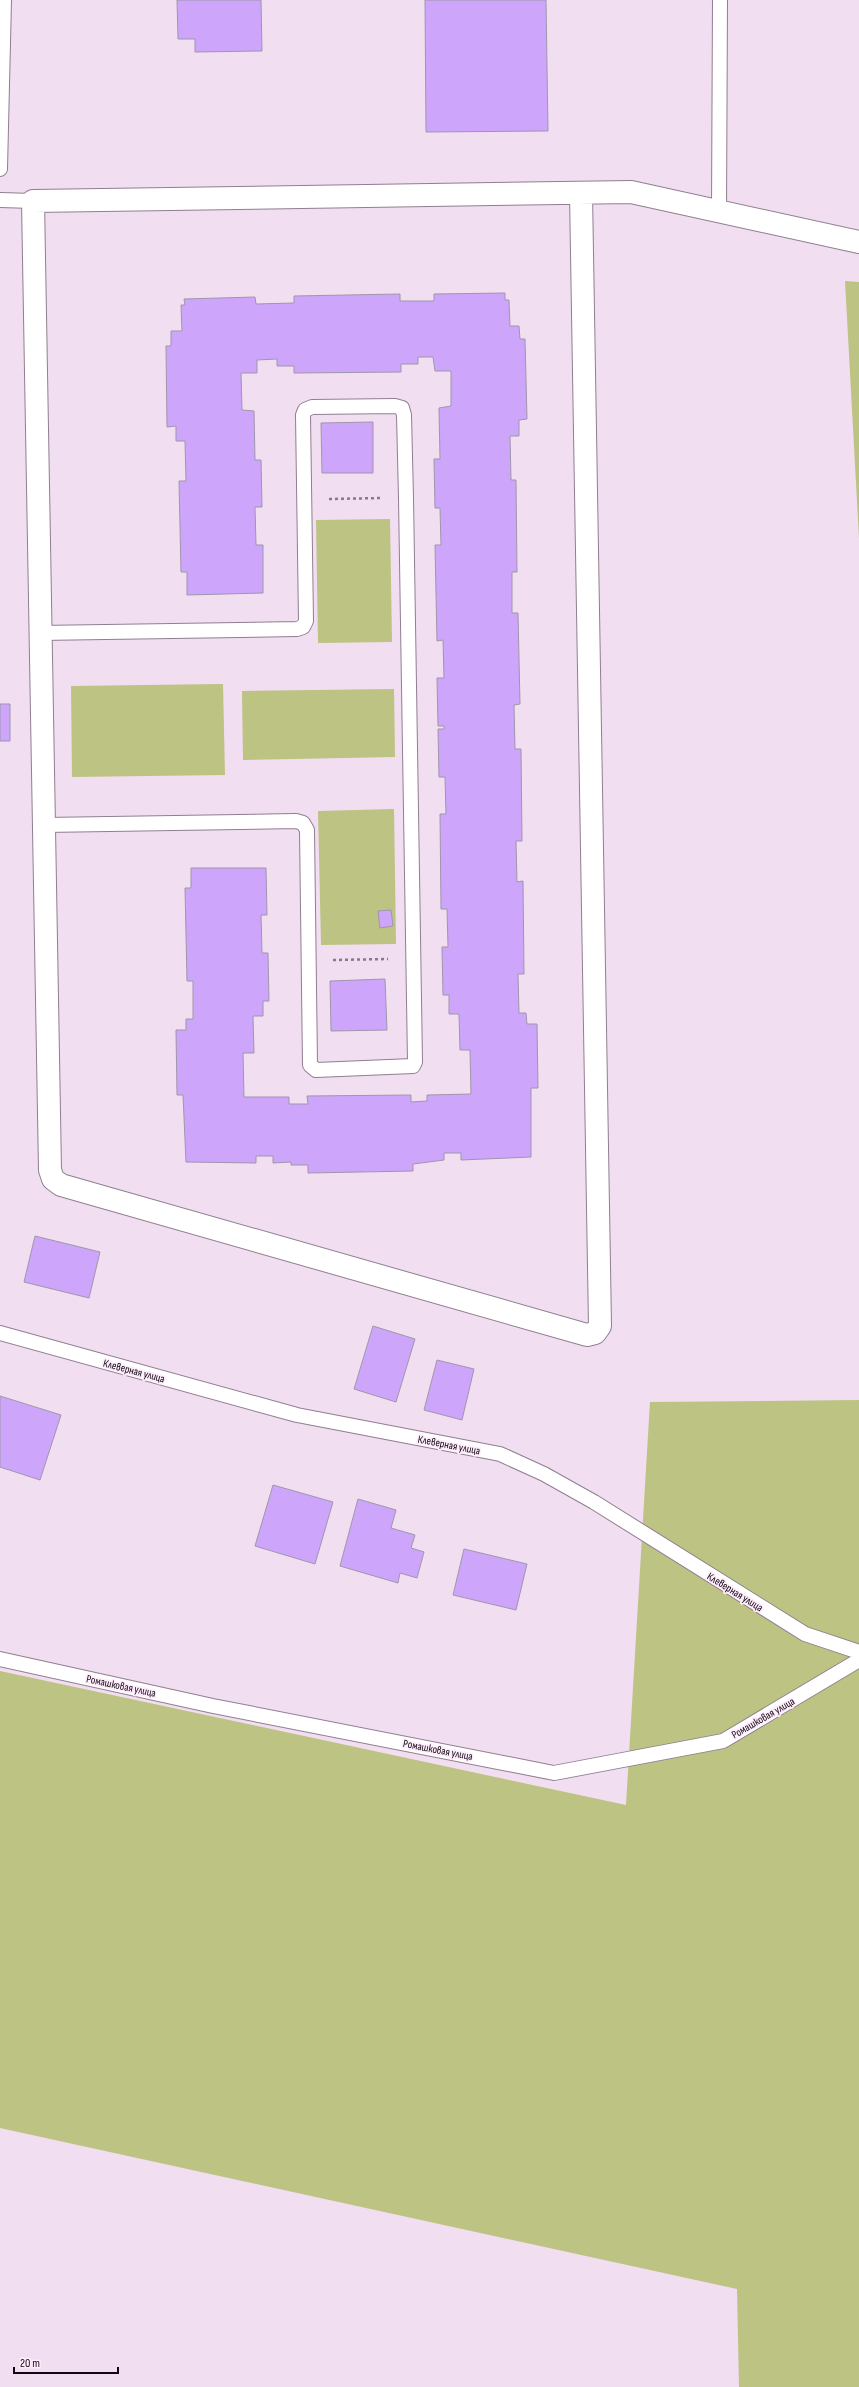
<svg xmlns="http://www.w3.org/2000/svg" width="859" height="2387" viewBox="0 0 859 2387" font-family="'Sofia Sans Condensed',sans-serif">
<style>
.green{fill:#bdc382}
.building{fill:#cda6fc;stroke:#9f96ab}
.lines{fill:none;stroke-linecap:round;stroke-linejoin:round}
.service-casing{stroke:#907f8f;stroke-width:16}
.minor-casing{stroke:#907f8f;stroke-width:24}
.path{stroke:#877a86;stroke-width:2.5;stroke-dasharray:3 3;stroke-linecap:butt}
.service{stroke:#fff;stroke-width:14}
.minor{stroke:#fff;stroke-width:22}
.labels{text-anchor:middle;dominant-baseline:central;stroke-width:3.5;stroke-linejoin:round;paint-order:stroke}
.street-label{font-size:11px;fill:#0f090f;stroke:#ffecfd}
</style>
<rect width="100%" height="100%" fill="#f1def0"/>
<!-- green -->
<path class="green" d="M 845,281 L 859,282 L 859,538 Z
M 390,519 L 392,642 L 318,643 L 316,520 Z
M 223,684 L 225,775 L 72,777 L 71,686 Z
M 394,689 L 395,757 L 243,760 L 242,691 Z
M 394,809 L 396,944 L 321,945 L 318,811 Z
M 859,1400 L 859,2387 L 739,2387 L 737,2289 L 0,2128 L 0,1671 L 626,1805 L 650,1402 Z"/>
<!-- building -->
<path class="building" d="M 177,0 L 261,0 L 262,51 L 195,52 L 195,39 L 178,39 Z
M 425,0 L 546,0 L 548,131 L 426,132 Z
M 505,293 L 505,300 L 509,300 L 510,326 L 519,326 L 520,339 L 525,339 L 527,419 L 519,420 L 519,436 L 510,436 L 511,480 L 516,480 L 517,572 L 512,572 L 512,613 L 518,613 L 520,704 L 514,705 L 515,749 L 521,749 L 522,841 L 516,841 L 517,882 L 523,881 L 524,974 L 518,974 L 519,1013 L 526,1013 L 527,1024 L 537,1024 L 538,1088 L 531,1088 L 531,1157 L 461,1160 L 461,1153 L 444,1153 L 444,1160 L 413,1164 L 413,1171 L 308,1173 L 308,1165 L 291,1165 L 291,1162 L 273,1163 L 273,1156 L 256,1156 L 256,1163 L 186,1162 L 183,1095 L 177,1095 L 176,1030 L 186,1030 L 186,1019 L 193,1019 L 193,981 L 187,981 L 185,888 L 191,888 L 191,868 L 266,868 L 267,915 L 261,915 L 262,953 L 268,953 L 269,1001 L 263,1001 L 263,1016 L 253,1016 L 254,1053 L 243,1053 L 244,1097 L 289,1097 L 289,1104 L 308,1104 L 307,1096 L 411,1095 L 411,1102 L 427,1101 L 427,1095 L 471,1094 L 470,1050 L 460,1050 L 459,1014 L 449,1014 L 449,995 L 443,995 L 442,947 L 448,947 L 447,909 L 441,909 L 440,814 L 446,814 L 445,777 L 439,777 L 438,729 L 444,729 L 444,726 L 438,726 L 437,678 L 444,678 L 443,640 L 437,641 L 435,545 L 441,545 L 440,508 L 435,508 L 434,459 L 440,459 L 439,408 L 451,406 L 451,371 L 435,371 L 433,357 L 418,357 L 418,364 L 401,364 L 401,372 L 294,373 L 294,366 L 277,366 L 277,359 L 257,360 L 257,373 L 241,373 L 242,410 L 254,411 L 255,460 L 261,460 L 262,507 L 255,507 L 256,545 L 263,545 L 263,593 L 187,595 L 187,572 L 181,572 L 179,481 L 186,481 L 185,441 L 176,441 L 176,426 L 167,427 L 166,346 L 171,346 L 171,331 L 182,331 L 181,305 L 185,305 L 184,299 L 255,297 L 256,304 L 294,303 L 294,296 L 400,294 L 400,301 L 434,301 L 434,294 Z
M 373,422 L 373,473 L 322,473 L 321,423 Z
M 0,704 L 10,704 L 10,741 L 0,741 Z
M 391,910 L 393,926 L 380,928 L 378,911 Z
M 385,979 L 387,1030 L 331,1031 L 330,981 Z
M 35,1236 L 100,1252 L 89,1298 L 24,1282 Z
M 373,1326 L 415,1339 L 396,1402 L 354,1389 Z
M 437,1360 L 474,1369 L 462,1420 L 424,1410 Z
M 0,1396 L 61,1415 L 40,1480 L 0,1467 Z
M 273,1485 L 333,1502 L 315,1564 L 255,1546 Z
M 358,1499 L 396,1510 L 391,1528 L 415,1535 L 411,1548 L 424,1552 L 417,1578 L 400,1573 L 398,1583 L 340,1566 Z
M 464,1549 L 527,1564 L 516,1610 L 453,1595 Z"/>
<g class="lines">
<!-- service casing -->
<g class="service-casing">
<path id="service" d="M 0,169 L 4,0
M 0,200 L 33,201
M 719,212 L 720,0
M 39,633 L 297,629 L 303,627 L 306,621 L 303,415 L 305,410 L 312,407 L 395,406 L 402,408 L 404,415 L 406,498 L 415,1062 L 413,1066 L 316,1070 L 310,1065 L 307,830 L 303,823 L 296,821 L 44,825
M 0,1333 L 297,1415 L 500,1454 L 544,1474 L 594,1502 L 805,1634 L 859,1652
M 0,1659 L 213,1706 L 554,1773 L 723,1741 L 859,1660"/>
</g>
<!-- minor casing -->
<g class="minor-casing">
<path id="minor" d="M 581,193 L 600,1326 L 595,1333 L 587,1335 L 61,1185 L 53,1179 L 50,1170 L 33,201 L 631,192 L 859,242"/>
</g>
<!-- path -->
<path class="path" d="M 329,499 L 382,498
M 333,960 L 388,959"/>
<!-- service -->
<use href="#service" class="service"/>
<!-- minor -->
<use href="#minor" class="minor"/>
</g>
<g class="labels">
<!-- street labels -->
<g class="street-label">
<text transform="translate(134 1371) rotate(15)">Клеверная улица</text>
<text transform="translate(449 1445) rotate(11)">Клеверная улица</text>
<text transform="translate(735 1592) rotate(32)">Клеверная улица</text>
<text transform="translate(121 1686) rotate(12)">Ромашковая улица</text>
<text transform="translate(763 1718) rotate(-30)">Ромашковая улица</text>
<text transform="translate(438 1750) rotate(11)">Ромашковая улица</text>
</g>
</g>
<!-- scale -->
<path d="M14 2367v6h104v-6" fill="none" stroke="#0f090f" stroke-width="2"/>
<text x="20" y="2367" font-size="12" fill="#0f090f" stroke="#ffecfd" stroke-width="3" paint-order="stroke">20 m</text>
</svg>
